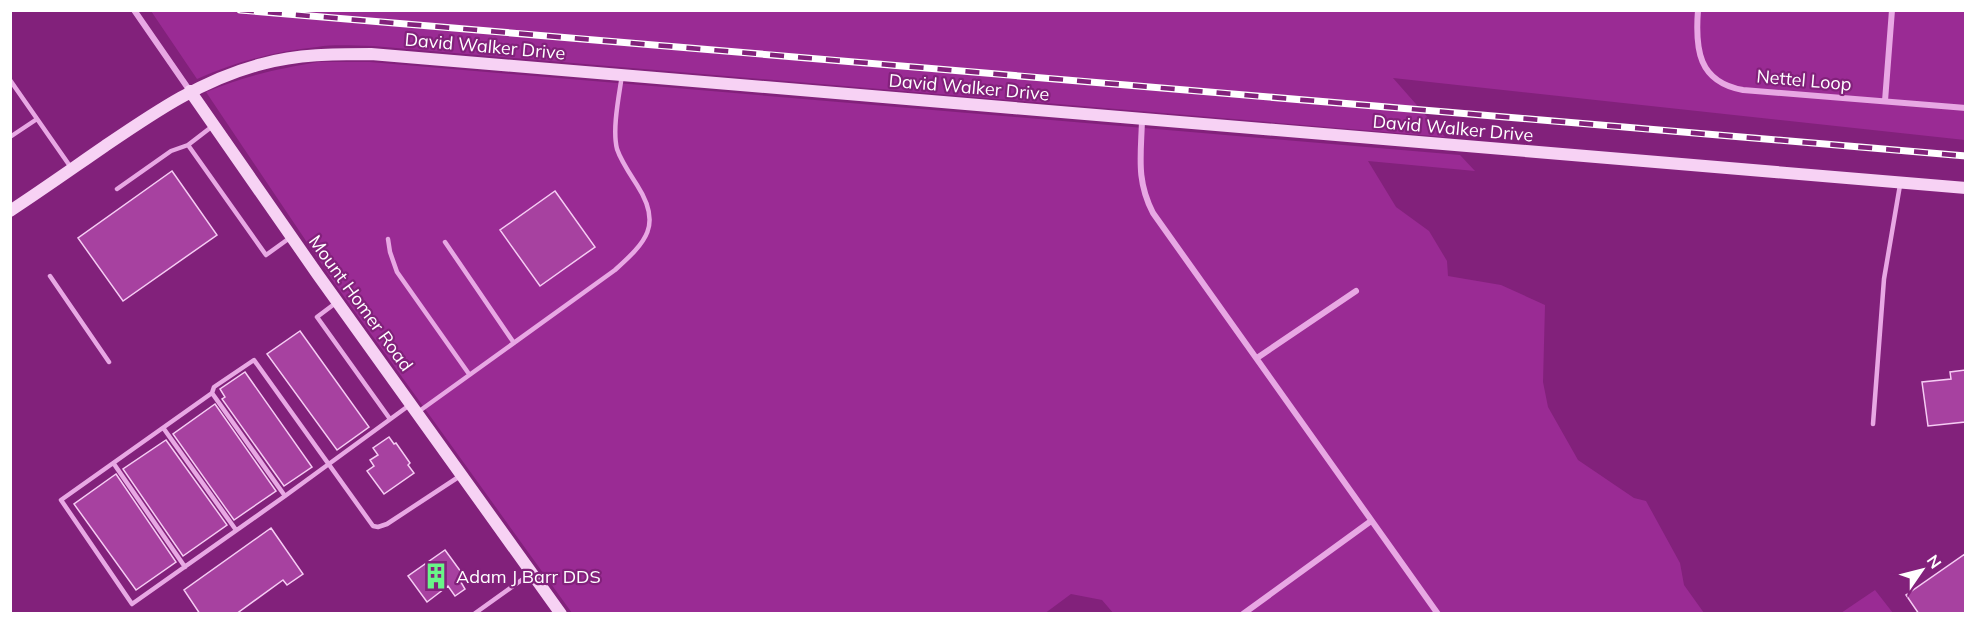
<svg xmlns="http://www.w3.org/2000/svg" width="1976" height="624" viewBox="0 0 1976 624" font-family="Mulish,sans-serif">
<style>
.green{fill:#9a2b94}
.building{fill:#a741a0;stroke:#f6ccf4;stroke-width:1.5}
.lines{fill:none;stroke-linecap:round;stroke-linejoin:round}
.lane{stroke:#e8a8e4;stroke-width:4.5}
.street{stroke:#e8a8e4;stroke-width:6}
.secondary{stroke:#f7d2f4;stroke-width:12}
.rail-casing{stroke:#fff;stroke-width:7}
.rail{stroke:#82217b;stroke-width:4.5;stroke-dasharray:14;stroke-linecap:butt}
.labels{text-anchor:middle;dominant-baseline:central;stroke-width:4.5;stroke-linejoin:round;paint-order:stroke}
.street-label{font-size:18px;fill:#fff;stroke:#82217b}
.poi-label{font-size:18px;fill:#fff;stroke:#82217b;text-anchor:start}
</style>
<rect width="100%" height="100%" fill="#82217b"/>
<!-- green -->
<path class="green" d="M 151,11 L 1965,11 L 1965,140 L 1393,78 L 1445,137 L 373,46 C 355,46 336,44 317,47 C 275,51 236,62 197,79 Z
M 318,62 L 370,62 L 1460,155 L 1475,171 L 1368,161 L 1396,207 L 1429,231 L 1447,261 L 1448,276 L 1501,285 L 1545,305 L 1543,382 L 1548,407 L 1578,460 L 1634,498 L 1646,501 L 1680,563 L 1684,585 L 1704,613 L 1114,614 L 1102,600 L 1071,594 L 1044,614 L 572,613 L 335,284 L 206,92 C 245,76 277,69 318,62 Z
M 1875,590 L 1893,613 L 1841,613 Z"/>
<!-- building -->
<path class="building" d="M 172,171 L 217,235 L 123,301 L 78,238 Z
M 555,191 L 595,247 L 540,286 L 500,230 Z
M 300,331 L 369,427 L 337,450 L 267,354 Z
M 1965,370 L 1965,422 L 1928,426 L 1922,382 L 1951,379 L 1950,372 Z
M 245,372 L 312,467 L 284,486 L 222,399 L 225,397 L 220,389 Z
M 215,404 L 276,491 L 234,520 L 173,434 Z
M 389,437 L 394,444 L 396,443 L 410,463 L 408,465 L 414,473 L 384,494 L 367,471 L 374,466 L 370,460 L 378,455 L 373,448 Z
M 166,440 L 227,525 L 183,556 L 123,469 Z
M 116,474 L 176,562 L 136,590 L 74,504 Z
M 271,528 L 303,574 L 287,585 L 283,580 L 236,614 L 200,614 L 184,590 Z
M 445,550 L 464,576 L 459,579 L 465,589 L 455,596 L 448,586 L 427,602 L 408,576 Z
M 1965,554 L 1965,614 L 1919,614 L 1906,595 Z"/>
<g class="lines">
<!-- lane -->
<path class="lane" d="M 10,80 L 72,169
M 214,125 L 188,145 L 266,255 L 291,237
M 10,137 L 37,119
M 117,189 L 171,151 L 188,145
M 388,239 L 390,252 L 397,272 L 469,374
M 445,242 L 514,343
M 50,276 L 109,362
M 337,302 L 317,317 L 390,419
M 212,393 L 285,496 L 132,604 L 61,500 Z
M 212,393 L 214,387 L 254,360 L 373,526 L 378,527 L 387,524 L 460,476
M 418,412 L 615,270 C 646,242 663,225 637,185 C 630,174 621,161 617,149 C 612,129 619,96 622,75
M 1873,424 L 1884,279 L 1900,185
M 164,429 L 236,530
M 114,464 L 185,567
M 285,496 L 411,404
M 474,614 L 530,574"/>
<!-- street -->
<path class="street" d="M 134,10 L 190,91
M 1698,10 C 1695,49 1698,82 1743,90 L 1966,108
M 1885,101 L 1892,10
M 1142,120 C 1141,156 1136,180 1153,213 L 1438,614
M 1257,358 L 1356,291
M 1243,614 L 1371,521"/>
<!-- secondary -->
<path class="secondary" d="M 190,91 L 318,275 L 561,614
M 10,211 C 42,190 73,168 105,146 C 155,112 203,79 262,64 C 298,54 335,54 371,54 L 1966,188"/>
<!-- rail casing -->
<g class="rail-casing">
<path id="rail" d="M 240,10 L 1966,156"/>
</g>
<!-- rail -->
<use href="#rail" class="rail"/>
</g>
<!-- icons -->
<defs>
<g id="building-bare" transform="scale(2.07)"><path d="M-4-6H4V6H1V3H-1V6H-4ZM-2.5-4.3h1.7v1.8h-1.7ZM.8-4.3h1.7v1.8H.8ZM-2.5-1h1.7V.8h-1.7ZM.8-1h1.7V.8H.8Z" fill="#69f588" stroke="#82217b" stroke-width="2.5" paint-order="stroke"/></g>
</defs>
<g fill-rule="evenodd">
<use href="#building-bare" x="436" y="576"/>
</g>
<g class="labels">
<!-- street labels -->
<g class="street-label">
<text transform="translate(485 46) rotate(5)">David Walker Drive</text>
<text transform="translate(1804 80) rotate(5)">Nettel Loop</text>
<text transform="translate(969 87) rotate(5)">David Walker Drive</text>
<text transform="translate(1453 128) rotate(5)">David Walker Drive</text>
<text transform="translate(361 303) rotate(54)">Mount Homer Road</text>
</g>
<!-- poi labels -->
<g class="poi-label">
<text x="456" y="576">Adam J Barr DDS</text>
</g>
</g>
<!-- border -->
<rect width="1976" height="624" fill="none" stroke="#ffffff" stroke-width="24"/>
<!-- north arrow -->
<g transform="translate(1922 570) rotate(55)" stroke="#82217b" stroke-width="4.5" paint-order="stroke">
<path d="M0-4.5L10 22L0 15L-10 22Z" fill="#ffffff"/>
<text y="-9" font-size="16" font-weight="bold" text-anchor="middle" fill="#ffffff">N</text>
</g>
</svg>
